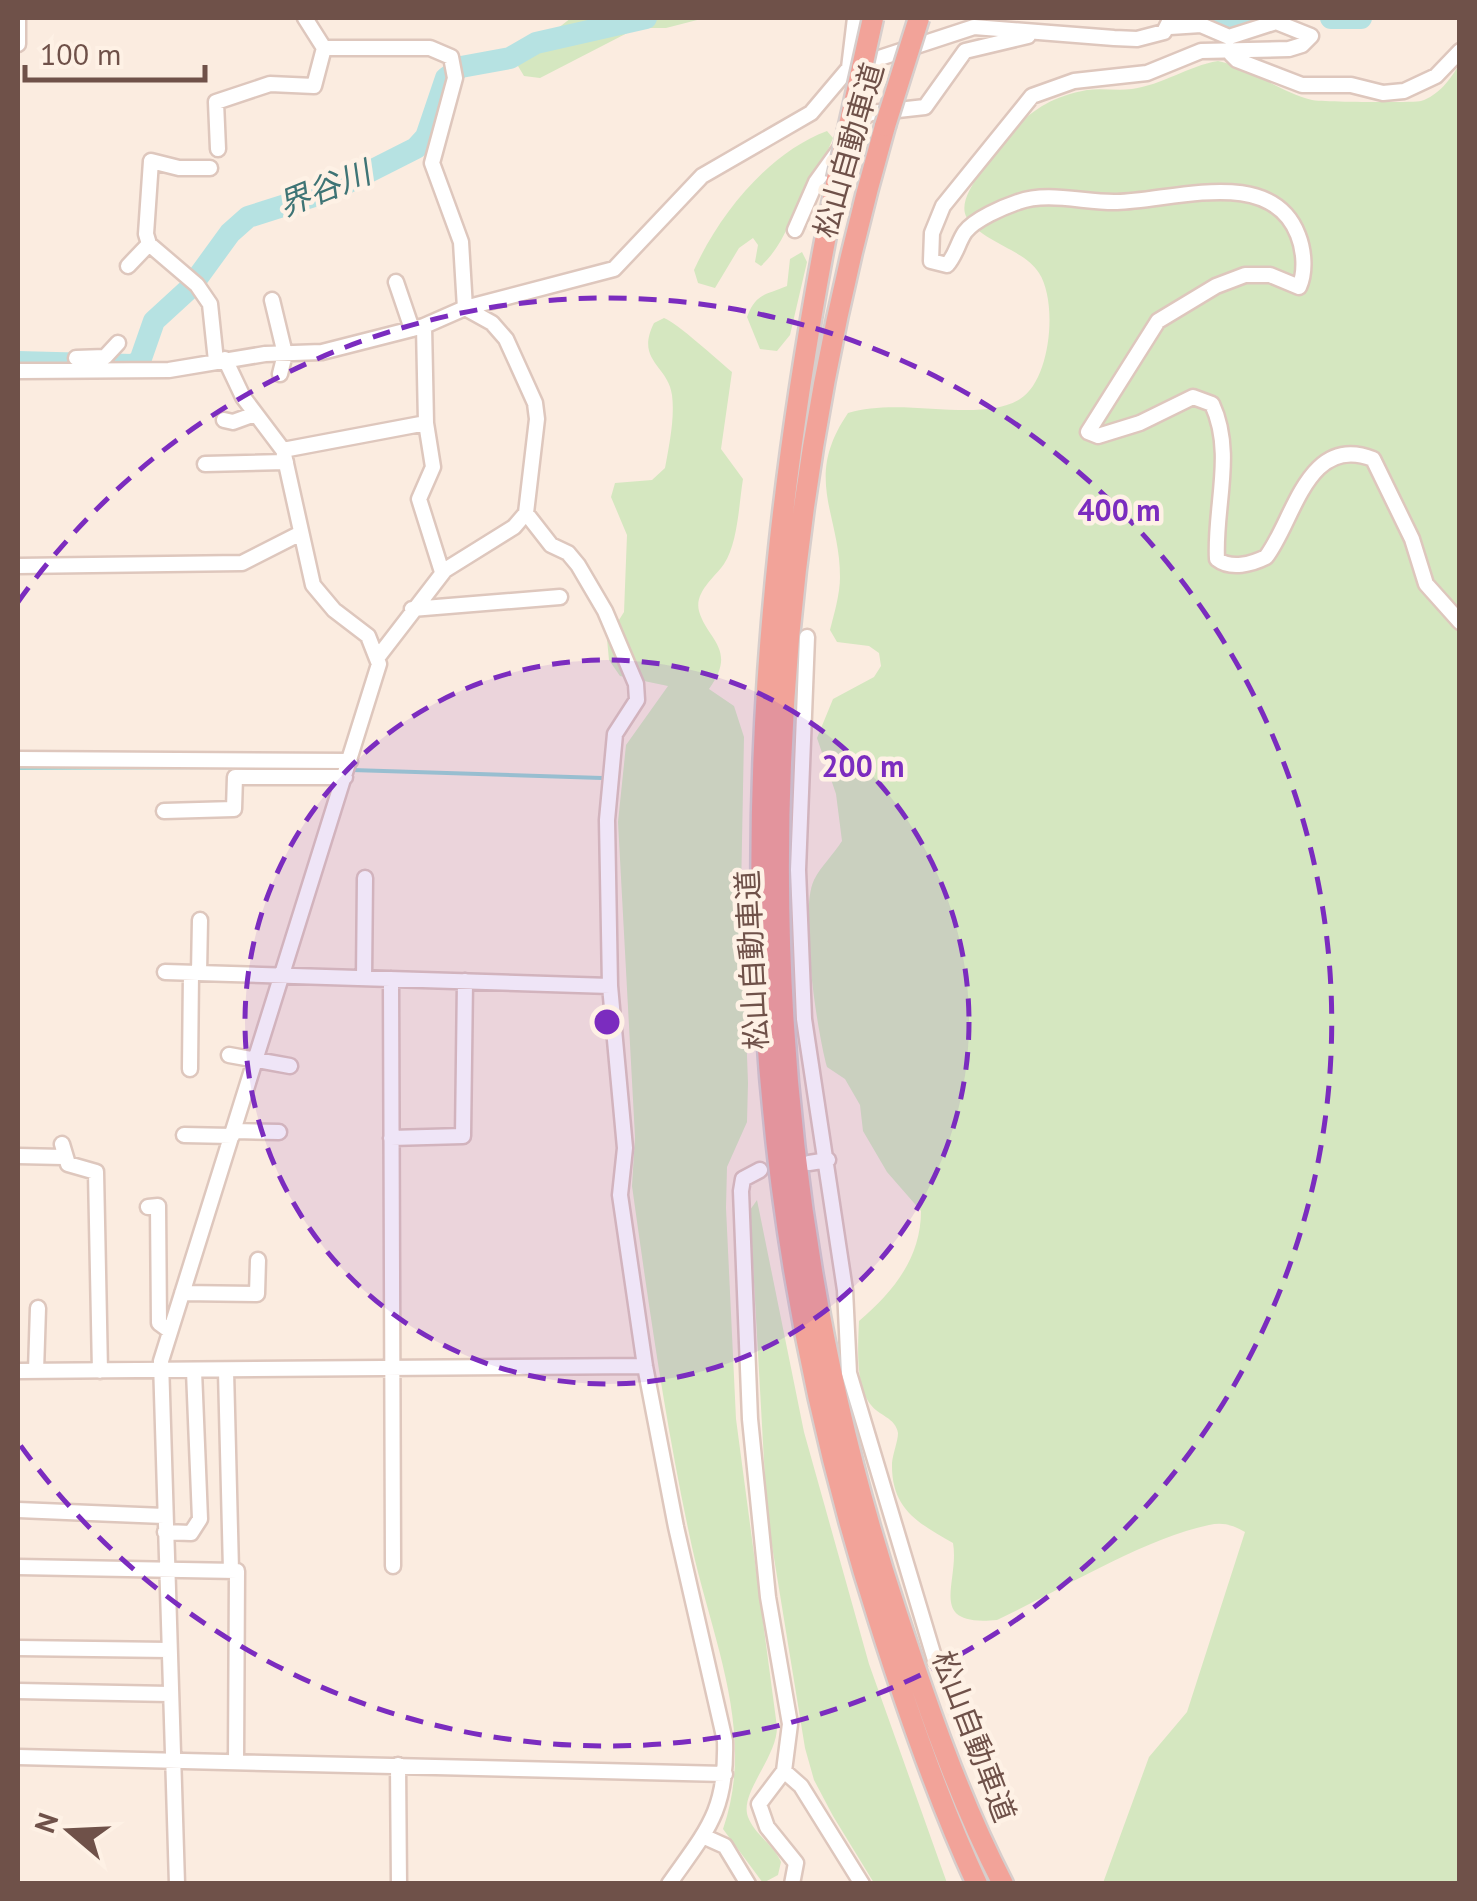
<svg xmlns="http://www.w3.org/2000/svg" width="1477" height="1901" viewBox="0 0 1477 1901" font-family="'PT Sans','Noto Sans JP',sans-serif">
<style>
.green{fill:#d5e7c0}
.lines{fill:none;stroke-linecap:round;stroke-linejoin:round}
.stream{stroke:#9dd3d3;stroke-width:4}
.river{stroke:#b6e2e2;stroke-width:22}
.minor-casing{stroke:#dec7bd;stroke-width:19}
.highway-casing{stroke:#d7cecc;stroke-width:25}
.minor{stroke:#fff;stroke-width:14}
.highway{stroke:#f2a399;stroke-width:20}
.highway-bridge-casing{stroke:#d7cecc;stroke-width:25;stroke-linecap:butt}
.highway-bridge{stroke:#f2a399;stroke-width:20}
.ring{fill:none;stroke:#7b2cbf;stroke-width:5;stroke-dasharray:18 12}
.labels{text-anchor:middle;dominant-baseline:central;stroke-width:9;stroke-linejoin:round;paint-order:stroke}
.street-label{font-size:30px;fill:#6f5149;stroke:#fef1e5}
.water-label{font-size:32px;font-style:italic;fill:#3e7475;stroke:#fef1e5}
.centre{fill:#7b2cbf;stroke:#fef1e5;stroke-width:5}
.ring-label{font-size:30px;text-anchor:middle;font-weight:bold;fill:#7b2cbf;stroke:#fef1e5;stroke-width:9;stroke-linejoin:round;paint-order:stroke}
</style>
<rect width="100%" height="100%" fill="#fbece0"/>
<!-- green -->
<path class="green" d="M 571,18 L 705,18 L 666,28 L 637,28 L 540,78 L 524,76 L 518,66 L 521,57 Z
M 1218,61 C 1252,68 1279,92 1312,100 C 1321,102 1414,103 1421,101 C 1438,96 1452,78 1459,64 L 1459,1883 L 1103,1883 L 1149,1757 L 1187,1712 L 1245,1532 C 1233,1525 1223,1522 1209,1525 C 1143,1539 1059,1591 997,1620 C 925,1627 960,1583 953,1543 C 918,1523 891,1509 892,1463 C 893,1453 898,1441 898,1433 C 896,1418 878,1415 871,1405 C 855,1386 858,1345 859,1321 C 893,1292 921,1258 921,1211 L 887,1172 L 863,1131 L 860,1105 L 845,1079 L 827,1067 C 817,1032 799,911 814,880 C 821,866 834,854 842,841 L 836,794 L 817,738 L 833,699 L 874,677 L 881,666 L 879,653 L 869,646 L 837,642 L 830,630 C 834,614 840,594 840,577 C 840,513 803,479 848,413 C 902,396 979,424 1020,399 C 1051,380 1058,302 1039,273 C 1024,249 983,243 967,218 C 959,205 971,187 978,176 C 1009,133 1030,100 1087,90 C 1102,88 1117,91 1132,89 C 1162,85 1188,66 1218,61 Z
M 827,131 L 833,138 C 826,157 815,171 806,189 C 790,217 785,244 761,266 L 755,262 L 758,245 L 753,238 L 739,248 L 715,288 L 698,283 L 694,270 C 719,215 768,153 827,131 Z
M 802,252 L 807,262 L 790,335 L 777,351 L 760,349 L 747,317 C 756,293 766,295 787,286 L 790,259 Z
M 664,318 C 677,323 718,360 732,372 L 721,449 L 743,479 C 739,503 738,543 724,564 C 716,576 694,592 699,611 C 707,640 738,649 709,689 L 734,706 L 744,737 L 741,893 L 748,1083 L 747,1122 L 727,1167 L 726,1208 L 736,1419 L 777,1727 C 777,1758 739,1793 748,1817 C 755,1835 774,1845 781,1862 L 778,1875 L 763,1883 L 723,1829 C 756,1733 713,1642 692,1547 C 666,1428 649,1307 632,1186 L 635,1137 L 618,822 L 626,745 L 668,686 L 620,676 L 609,660 L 607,639 L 624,612 L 627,535 L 611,497 L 615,483 L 652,480 L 665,468 C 669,446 675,418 672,395 C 668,365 635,361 654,323 Z
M 757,1200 L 804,1432 L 869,1664 L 947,1883 L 874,1883 L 833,1816 L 814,1780 L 805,1748 L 767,1515 L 750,1210 Z"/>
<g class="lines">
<!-- stream -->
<path class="stream" d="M 18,768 L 233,767
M 352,770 L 602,778"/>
<!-- river -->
<path class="river" d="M 1196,18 L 1228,31 L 1252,18
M 1331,18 L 1361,18
M 18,362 L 132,365 L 140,361 L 154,321 L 190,288 L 230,233 L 248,217 L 333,190 L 416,148 L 426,137 L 446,78 L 461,67 L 510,58 L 536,43 L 646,18"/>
<!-- minor casing -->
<g class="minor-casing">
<path id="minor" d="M 305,18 L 324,48 L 430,48 L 451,57 L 455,78 L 432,163 L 461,242 L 465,308 L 492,323 L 506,339 L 535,403 L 537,419 L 526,513 L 514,527 L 445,570 L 378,657
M 1170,27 L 1201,25 L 1229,37 L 1276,22 L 1311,36 L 1302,45 L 1289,49 L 1201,51 L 1147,73 L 1074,81 L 1032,96 L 943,206 L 932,233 L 931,261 L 947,265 C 956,255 958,242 965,232 C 975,219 1003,207 1018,202 C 1048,191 1086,203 1117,202 C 1172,201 1271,165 1298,235 C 1304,250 1306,272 1299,287 L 1270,275 L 1245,275 L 1216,286 L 1158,321 L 1088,432 L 1098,436 L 1140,423 L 1193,397 L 1212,404 C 1235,453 1214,508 1217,559 C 1231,570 1252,564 1266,557 C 1294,521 1307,433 1373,459 L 1412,539 L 1426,584 L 1460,622
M 18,44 L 18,18
M 1231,54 L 1237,60 L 1302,85 L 1351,85 L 1383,93 L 1404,91 L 1436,76 L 1460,51
M 849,68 L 855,18
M 218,149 L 216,102 L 270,84 L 314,86 L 324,48
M 210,168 L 179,168 L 151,161 L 146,234 L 149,244 L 197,285 L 210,304 L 216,361
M 795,230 L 816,182 L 862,118 L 871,113 L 925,107 L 965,51 L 1028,36
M 128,266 L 149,244
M 396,282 L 412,329
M 272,300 L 285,354 L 280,374
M 424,326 L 426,423 L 433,467 L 419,499 L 442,572
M 76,358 L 105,357 L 118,343
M 18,371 L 169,370 L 265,354 L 322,352 L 424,326 L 465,308 L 614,269 L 702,176 L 811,113 L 849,68 L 974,27 L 1114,38 L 1137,39 L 1164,32 L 1171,18
M 224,420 L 233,422 L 255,414
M 283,450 L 426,423
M 205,464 L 286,462
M 526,513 L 551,545 L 568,553 L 578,565 L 605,611 L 636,684 L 637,700 L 615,734 L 607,820 L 610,986 L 625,1148 L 620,1195 L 645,1366 L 676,1527 L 725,1741 C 727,1811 707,1830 669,1884
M 18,566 L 242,563 L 299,534
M 412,609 L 560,597
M 807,637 L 798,870 L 804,1019 L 845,1290 L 849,1373 L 935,1660
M 18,759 L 350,761
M 164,811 L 234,809 L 235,777 L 345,777
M 165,972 L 610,986
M 199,973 L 200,920
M 364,978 L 365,878
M 391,979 L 393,1566
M 229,1055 L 290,1066
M 190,1069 L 191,973
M 234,1131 L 279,1132
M 184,1135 L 232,1136
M 391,1138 L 463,1136 L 465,981
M 62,1144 L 68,1164 L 96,1172 L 100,1371
M 18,1156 L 63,1157
M 809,1163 L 828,1160
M 760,1170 L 743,1179 L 741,1191 L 750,1419 L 768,1597 L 790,1724 L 784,1771 L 759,1804 L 767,1827 L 796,1863 L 792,1884
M 148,1207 L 158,1206 L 159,1323 L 170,1331
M 182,1293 L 257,1294 L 258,1260
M 18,1371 L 645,1366
M 36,1371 L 38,1308
M 226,1371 L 231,1570
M 18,1510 L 164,1516
M 165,1532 L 191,1533 L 200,1519 L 194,1371
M 18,1567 L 237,1571 L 236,1761
M 18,1648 L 169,1650
M 18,1691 L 170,1694
M 18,1757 L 725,1774
M 398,1765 L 399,1884
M 784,1771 L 801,1786 L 862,1884
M 705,1837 L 725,1846 L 748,1884
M 177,1884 L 161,1361 L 379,664 L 368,636 L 334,610 L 313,585 L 283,450 L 243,397 L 225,359"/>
</g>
<!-- highway casing -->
<g class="highway-casing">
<path id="highway" d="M 885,126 C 746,612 737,1131 897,1614 C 927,1705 959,1799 1003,1884
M 837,179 C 737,677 722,1133 879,1621 C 907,1710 938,1800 977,1884"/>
</g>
<!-- minor -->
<use href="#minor" class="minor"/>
<!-- highway -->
<use href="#highway" class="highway"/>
<!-- highway-bridge casing -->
<g class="highway-bridge-casing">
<path id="highway-bridge" d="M 885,126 L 919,18
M 837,179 L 873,18"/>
</g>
<!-- highway-bridge -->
<use href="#highway-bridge" class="highway-bridge"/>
</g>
<!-- distance rings -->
<circle cx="607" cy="1022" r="362" fill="#7b2cbf" fill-opacity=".12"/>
<g class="ring">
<circle cx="607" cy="1022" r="362"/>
<path d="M18 602A724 724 0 1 1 18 1442"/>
</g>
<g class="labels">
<!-- street labels -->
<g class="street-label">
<text transform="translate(848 150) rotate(-74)">松山自動車道</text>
<text transform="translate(751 960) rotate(-93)">松山自動車道</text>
<text transform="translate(975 1736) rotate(69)">松山自動車道</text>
</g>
<!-- water labels -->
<g class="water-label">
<text transform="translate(324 188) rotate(-22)">界谷川</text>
</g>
</g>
<circle cx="607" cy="1022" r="15" class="centre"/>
<g class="ring-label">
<text x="1119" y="521">400 m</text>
<text x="863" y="777">200 m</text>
</g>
<!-- border -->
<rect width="1477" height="1901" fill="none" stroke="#6f5149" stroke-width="40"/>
<!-- north arrow -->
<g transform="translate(70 1831) rotate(289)" stroke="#fef1e5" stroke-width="8" paint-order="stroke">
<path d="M0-8L18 38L0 25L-18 38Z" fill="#6f5149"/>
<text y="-15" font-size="28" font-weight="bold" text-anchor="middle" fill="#6f5149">N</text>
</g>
<!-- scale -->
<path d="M25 65v15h180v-15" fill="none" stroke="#6f5149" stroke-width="5"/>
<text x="40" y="65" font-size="30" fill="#6f5149" stroke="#fef1e5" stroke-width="8" paint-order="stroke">100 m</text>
</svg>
